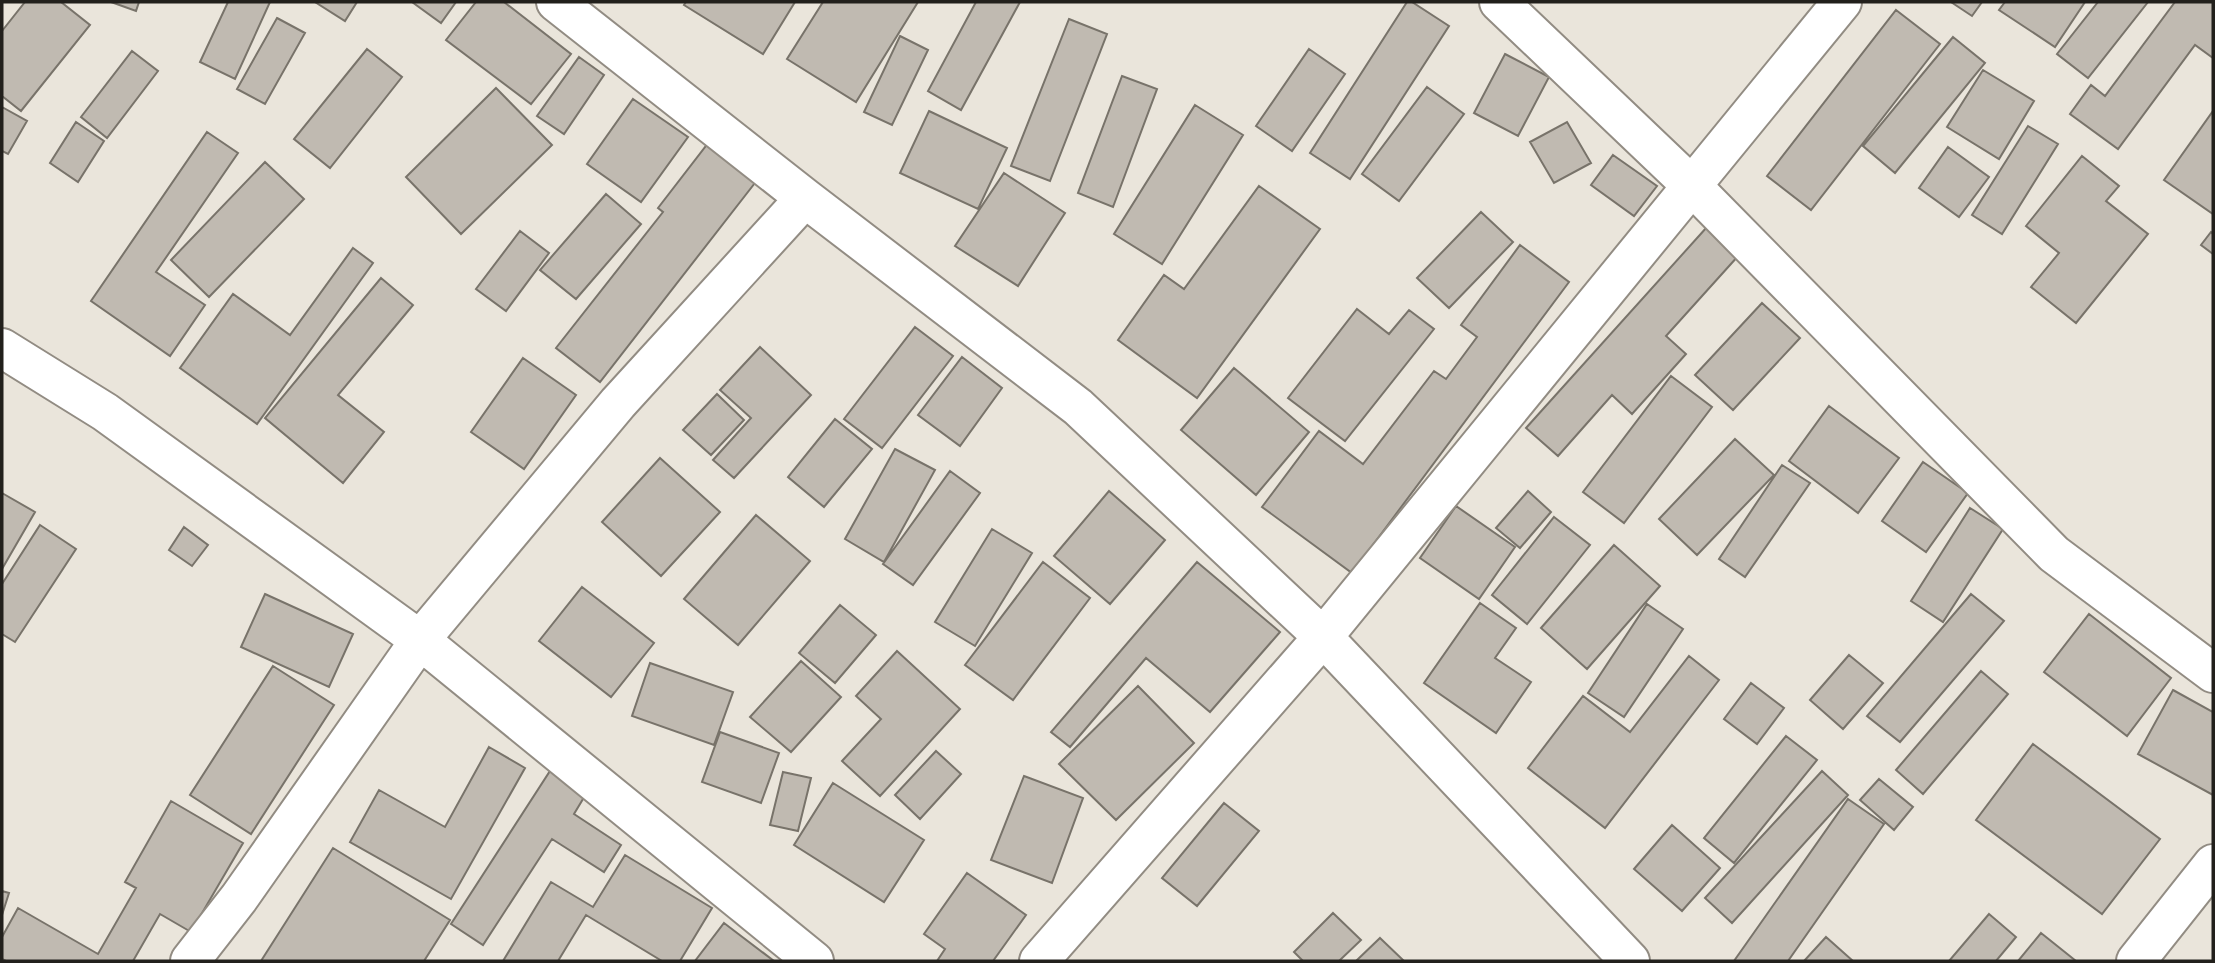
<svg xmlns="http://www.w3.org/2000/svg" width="2215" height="963" viewBox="0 0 2215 963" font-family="'Fira Sans Condensed',sans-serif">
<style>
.building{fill:#c0bab1;stroke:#78736a;stroke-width:2}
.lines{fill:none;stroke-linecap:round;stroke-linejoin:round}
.street-casing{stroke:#928c83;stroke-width:42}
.street{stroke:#fff;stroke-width:38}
</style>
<rect width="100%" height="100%" fill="#eae5db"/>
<!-- building -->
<path class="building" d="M 25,2 L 61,2 L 90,25 L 21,111 L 2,96 L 2,31 Z
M 111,2 L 139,2 L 136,11 Z
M 228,2 L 270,2 L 235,79 L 200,62 Z
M 315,2 L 357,2 L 345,21 Z
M 412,2 L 456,2 L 441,23 Z
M 476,2 L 504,2 L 571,54 L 531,104 L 446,40 Z
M 686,2 L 795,2 L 763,54 L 684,5 Z
M 823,2 L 918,2 L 856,102 L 787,59 Z
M 976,2 L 1020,2 L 961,110 L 928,91 Z
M 1407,2 L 1412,2 L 1449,26 L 1350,179 L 1310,153 Z
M 1951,2 L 1982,2 L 1972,16 Z
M 2005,2 L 2085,2 L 2055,47 L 1999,10 Z
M 2098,2 L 2148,2 L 2088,78 L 2057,54 Z
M 2175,2 L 2213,2 L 2213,58 L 2195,45 L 2118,149 L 2070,114 L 2091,85 L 2105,96 Z
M 1896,10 L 1940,44 L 1811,210 L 1767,176 Z
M 277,18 L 305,33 L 265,104 L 237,89 Z
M 1069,19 L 1107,34 L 1050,181 L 1011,166 Z
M 900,36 L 928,50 L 892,125 L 864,112 Z
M 1953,37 L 1985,63 L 1895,173 L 1863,146 Z
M 367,49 L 402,77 L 330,168 L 294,139 Z
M 1309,49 L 1345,74 L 1292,151 L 1256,126 Z
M 132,51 L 158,71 L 107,138 L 81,117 Z
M 1505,54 L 1549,77 L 1518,136 L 1474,113 Z
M 579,57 L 604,75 L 564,134 L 537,116 Z
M 1983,70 L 2034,101 L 1999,159 L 1947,127 Z
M 1122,76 L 1157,89 L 1113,207 L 1078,193 Z
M 1427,87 L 1464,114 L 1399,201 L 1362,174 Z
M 496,88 L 552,145 L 461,234 L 406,177 Z
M 633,99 L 688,137 L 641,202 L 587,164 Z
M 1195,105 L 1243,135 L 1162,264 L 1114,234 Z
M 2,107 L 27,121 L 8,154 L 2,151 Z
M 929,111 L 1007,148 L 978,209 L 900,173 Z
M 2213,111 L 2213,214 L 2164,180 Z
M 76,122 L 104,141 L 78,182 L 50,163 Z
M 1567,122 L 1591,163 L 1554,183 L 1530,142 Z
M 2028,126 L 2058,144 L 2002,234 L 1972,215 Z
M 207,132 L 238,153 L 156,272 L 205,305 L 170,356 L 91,301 Z
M 709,142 L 758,179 L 600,382 L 556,348 L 663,212 L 658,208 Z
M 1948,147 L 1989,177 L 1959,217 L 1919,188 Z
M 1613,155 L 1657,186 L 1634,216 L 1591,185 Z
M 2082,156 L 2119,186 L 2106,201 L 2148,234 L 2076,323 L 2031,287 L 2059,253 L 2026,226 Z
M 265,162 L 304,199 L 209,297 L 171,260 Z
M 1004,173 L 1065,213 L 1018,286 L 955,246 Z
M 1259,186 L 1320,229 L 1197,398 L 1118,340 L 1164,275 L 1184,289 Z
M 606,194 L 641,224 L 576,299 L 540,270 Z
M 1481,212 L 1513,242 L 1449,308 L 1417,278 Z
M 1707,227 L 1739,255 L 1666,336 L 1686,354 L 1632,414 L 1612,395 L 1558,456 L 1526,428 Z
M 520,231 L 549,253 L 506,311 L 476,289 Z
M 2211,232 L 2213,234 L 2213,254 L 2201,245 Z
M 1520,245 L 1569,282 L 1352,573 L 1262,507 L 1319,431 L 1363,464 L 1434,371 L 1446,379 L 1477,337 L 1461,325 Z
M 353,248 L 373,263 L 257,424 L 180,368 L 233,294 L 290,335 Z
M 381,278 L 413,305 L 338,395 L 384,432 L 343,483 L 265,418 Z
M 1762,303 L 1800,338 L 1733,410 L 1695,375 Z
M 1357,309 L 1389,334 L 1409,310 L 1434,329 L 1345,441 L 1288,398 Z
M 915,327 L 953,356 L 882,448 L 844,419 Z
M 760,347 L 811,395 L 734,478 L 713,460 L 751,418 L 720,390 Z
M 962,357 L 1002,388 L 960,446 L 918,415 Z
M 523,358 L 576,395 L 524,469 L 471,432 Z
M 1234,368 L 1309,432 L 1256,495 L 1181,430 Z
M 1671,376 L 1712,407 L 1624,523 L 1583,492 Z
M 717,394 L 744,420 L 711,455 L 683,430 Z
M 1829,406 L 1899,458 L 1858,513 L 1789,461 Z
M 835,419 L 872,449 L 824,507 L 788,477 Z
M 1735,439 L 1774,475 L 1697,555 L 1659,519 Z
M 895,449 L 935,470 L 884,562 L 845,539 Z
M 660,458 L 720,512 L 661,576 L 602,522 Z
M 1923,462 L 1968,493 L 1926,552 L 1882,521 Z
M 1782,465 L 1810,483 L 1745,577 L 1719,559 Z
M 950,471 L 980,493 L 913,585 L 883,564 Z
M 1109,491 L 1165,540 L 1110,604 L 1054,556 Z
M 1528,491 L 1551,512 L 1520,548 L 1496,528 Z
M 2,493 L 35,512 L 2,569 Z
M 1456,506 L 1515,547 L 1479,599 L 1420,558 Z
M 1970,508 L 2003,529 L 1943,622 L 1911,601 Z
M 756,515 L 810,561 L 738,645 L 684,599 Z
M 1554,517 L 1590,545 L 1527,624 L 1492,595 Z
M 40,525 L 76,549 L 15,642 L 2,634 L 2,584 Z
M 184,527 L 208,545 L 192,566 L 169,550 Z
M 992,529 L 1032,553 L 975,646 L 935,622 Z
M 1614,545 L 1660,586 L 1587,669 L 1541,628 Z
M 1043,562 L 1090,598 L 1013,700 L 965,665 Z
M 1197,562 L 1280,632 L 1210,712 L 1146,658 L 1070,747 L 1051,732 Z
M 582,587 L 654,643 L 611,697 L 539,641 Z
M 265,594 L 353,634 L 329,687 L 241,647 Z
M 1971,594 L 2004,621 L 1900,742 L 1867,716 Z
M 1480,603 L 1516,628 L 1495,658 L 1531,682 L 1496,733 L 1424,683 Z
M 1647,604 L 1683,629 L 1624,717 L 1588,693 Z
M 840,605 L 876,635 L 835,683 L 799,653 Z
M 2089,614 L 2171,678 L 2127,736 L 2044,672 Z
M 897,651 L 960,709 L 880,796 L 842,761 L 881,719 L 856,696 Z
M 1849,655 L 1883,683 L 1843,729 L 1810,700 Z
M 1689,656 L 1719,680 L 1605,828 L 1528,768 L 1583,696 L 1630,732 Z
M 801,661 L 841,697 L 791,752 L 750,717 Z
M 650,663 L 733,692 L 714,745 L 632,716 Z
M 273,666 L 334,705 L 251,834 L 190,795 Z
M 1981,671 L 2008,694 L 1923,794 L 1896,770 Z
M 1751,683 L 1784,708 L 1757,744 L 1724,719 Z
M 1138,686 L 1194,743 L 1116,820 L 1059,764 Z
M 2173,690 L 2213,712 L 2213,795 L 2138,754 Z
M 720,732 L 779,753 L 761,803 L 702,782 Z
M 1786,736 L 1817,760 L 1734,863 L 1704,838 Z
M 2033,744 L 2160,839 L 2102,914 L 1976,820 Z
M 489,747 L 525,768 L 451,899 L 350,842 L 379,790 L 445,827 Z
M 936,751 L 961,774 L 920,819 L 895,795 Z
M 550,771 L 586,794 L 574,814 L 621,845 L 604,872 L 552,839 L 483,945 L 451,924 Z
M 1822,771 L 1848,795 L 1732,923 L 1705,898 Z
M 783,772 L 811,778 L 798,831 L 770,825 Z
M 1024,776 L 1083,798 L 1052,883 L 991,860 Z
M 1879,779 L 1913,807 L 1894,830 L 1860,800 Z
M 833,783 L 924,840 L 884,902 L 794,845 Z
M 1848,799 L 1884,824 L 1788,961 L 1734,961 Z
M 171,801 L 243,843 L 191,932 L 160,914 L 133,961 L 6,961 L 2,959 L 2,937 L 18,908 L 98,954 L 136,888 L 125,882 Z
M 1224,803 L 1259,831 L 1197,906 L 1162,878 Z
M 1672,825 L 1720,868 L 1682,911 L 1634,869 Z
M 333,848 L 450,920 L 424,961 L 261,961 Z
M 625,855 L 712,908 L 680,961 L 662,961 L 586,915 L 558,961 L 503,961 L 551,882 L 593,907 Z
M 967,873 L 1026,915 L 993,961 L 937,961 L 945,949 L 924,934 Z
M 2,891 L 9,893 L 2,915 Z
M 1333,913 L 1361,940 L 1339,961 L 1303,961 L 1294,952 Z
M 1989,914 L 2016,937 L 1996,961 L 1949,961 Z
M 724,923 L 774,961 L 695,961 Z
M 2041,933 L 2076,961 L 2018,961 Z
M 1826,937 L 1853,961 L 1804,961 Z
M 1380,938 L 1404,961 L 1356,961 Z"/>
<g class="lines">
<!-- street casing -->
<g class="street-casing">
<path id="street" d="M 556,2 L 805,198 L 1078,407 L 1323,637 L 1630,961
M 1499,2 L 1692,186 L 2054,554 L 2213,673
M 2,348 L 105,412 L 420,640 L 814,961
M 190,961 L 239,898 L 420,640 L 618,403 L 805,198
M 1039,961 L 1323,637 L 1842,2
M 2136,961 L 2213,864"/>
</g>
<!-- street -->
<use href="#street" class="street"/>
</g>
<!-- border -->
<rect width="2215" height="963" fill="none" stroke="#22201c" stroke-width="7"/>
</svg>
